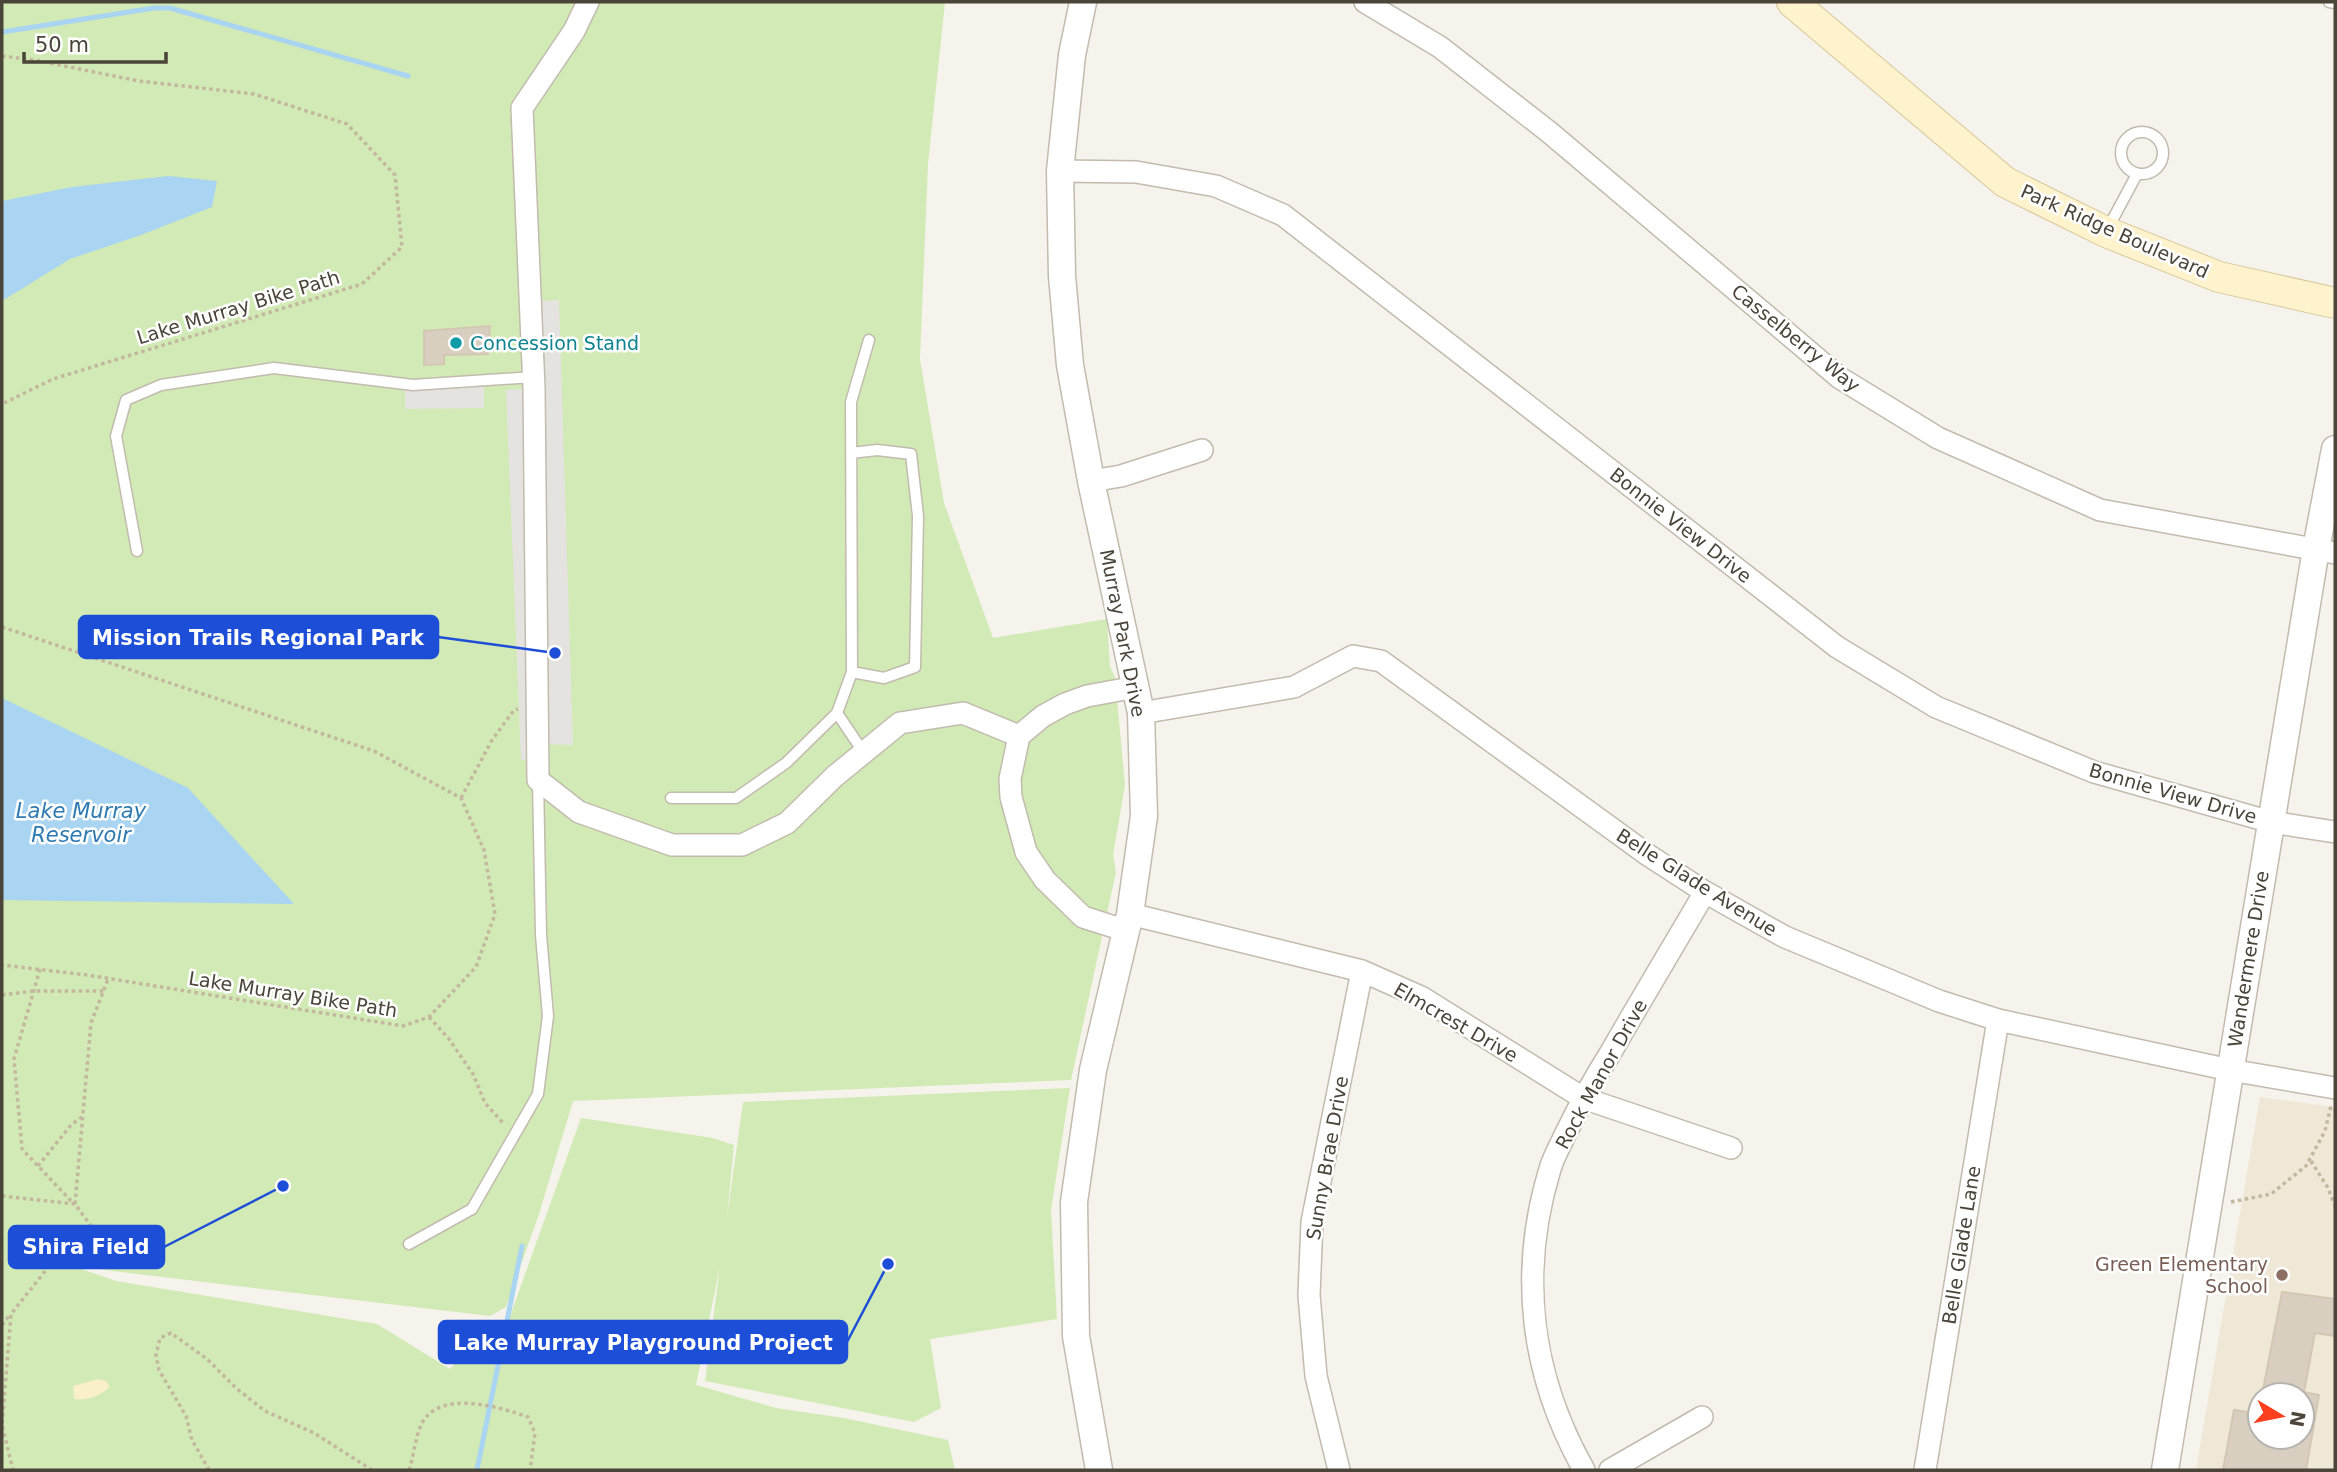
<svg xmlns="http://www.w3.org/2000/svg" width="2337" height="1472" viewBox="0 0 2337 1472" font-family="'DejaVu Sans',sans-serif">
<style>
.education{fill:#efe8d6;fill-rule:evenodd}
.green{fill:#d2eab5}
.sand{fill:#f9efc9}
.parking{fill:#e5e3e0}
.water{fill:#a9d4f2}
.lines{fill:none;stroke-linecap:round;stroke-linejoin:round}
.stream{stroke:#a9d4f2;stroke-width:5}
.building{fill:#d8cfc1;stroke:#d3c7b4;stroke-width:2}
.service-casing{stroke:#c2bbae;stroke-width:13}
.minor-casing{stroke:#c2bbae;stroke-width:24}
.tertiary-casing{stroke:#c2bbae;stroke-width:29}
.secondary-casing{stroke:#d6c79b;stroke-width:32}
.path{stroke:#c4b79f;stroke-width:3.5;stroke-dasharray:3.5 3.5;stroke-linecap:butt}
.service{stroke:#fff;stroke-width:10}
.minor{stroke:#fff;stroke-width:21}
.tertiary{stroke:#fff;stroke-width:26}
.secondary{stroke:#fff3cd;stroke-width:30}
.culture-dot{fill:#0f9aa8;stroke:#fff;stroke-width:2.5}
.education-dot{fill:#8d6e63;stroke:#fff;stroke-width:2.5}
.labels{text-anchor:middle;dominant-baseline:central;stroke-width:5;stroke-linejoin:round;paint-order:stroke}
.street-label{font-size:19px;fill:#4b4439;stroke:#fff}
.culture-label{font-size:19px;fill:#0d838f;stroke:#fff;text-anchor:start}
.education-label{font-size:19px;fill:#785e54;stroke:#fff;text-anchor:end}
.water-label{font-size:21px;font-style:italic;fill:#2e7ab2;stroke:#fff}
.leader{fill:none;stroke:#1d4ed8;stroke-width:2.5}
.callout-dot{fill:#1d4ed8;stroke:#fff;stroke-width:2.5}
.callout{fill:#1d4ed8;stroke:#1d4ed8;stroke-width:2.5}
.callout-label{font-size:21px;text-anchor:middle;font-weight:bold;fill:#fff}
</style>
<rect width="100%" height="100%" fill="#f6f3ec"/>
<!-- education -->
<path class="education" d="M 2260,1097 L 2335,1107 L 2335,1470 L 2196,1470 ZM 2260,1395 L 2302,1395 L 2302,1437 L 2260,1437 Z"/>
<!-- green -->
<path class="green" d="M 2,2 L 945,2 L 928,164 L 920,359 L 944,503 L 993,638 L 1107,619 L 1110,667 L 1115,677 L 1125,785 L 1113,855 L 1116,872 L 1071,1080 L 573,1101 L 539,1214 L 506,1307 L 490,1316 L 112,1271 L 61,1262 L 116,1281 L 377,1324 L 450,1369 L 477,1338 L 504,1333 L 581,1118 L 713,1138 L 734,1145 L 727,1217 L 743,1102 L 1070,1088 L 1051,1210 L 1057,1319 L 930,1339 L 941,1408 L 914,1422 L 705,1381 L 720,1266 L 696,1385 L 776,1408 L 844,1418 L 948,1440 L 955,1470 L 2,1470 Z"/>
<!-- sand -->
<path class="sand" d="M 98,1379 L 106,1381 L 110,1387 C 100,1396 87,1401 74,1399 L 73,1386 Z"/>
<!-- parking -->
<path class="parking" d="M 559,300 L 573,745 L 538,744 L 538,760 L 521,760 L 506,390 L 534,388 L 531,301 Z
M 484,380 L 484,408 L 405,409 L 405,385 Z"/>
<!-- water -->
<path class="water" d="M 168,176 L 217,181 L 212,207 L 141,235 L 70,259 L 2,301 L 2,201 L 72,187 Z
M 2,698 L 188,788 L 294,904 L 2,900 Z"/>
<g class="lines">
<!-- stream -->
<path class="stream" d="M 2,32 L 154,8 L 170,8 L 408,76
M 477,1470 L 522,1246"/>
</g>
<!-- building -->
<path class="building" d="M 490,326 L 488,354 L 444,355 L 444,364 L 424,365 L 424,331 Z
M 2282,1292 L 2335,1299 L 2335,1336 L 2315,1333 L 2304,1392 L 2319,1395 L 2306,1470 L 2223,1470 L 2234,1410 L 2260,1414 L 2260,1437 L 2302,1437 L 2302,1395 L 2262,1395 Z"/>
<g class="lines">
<!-- service casing -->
<g class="service-casing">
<path id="service" d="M 2329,2 L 2335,3
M2121 153a21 21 0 1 1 42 0a21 21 0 1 1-42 0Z
M 2107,230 L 2137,174
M 851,453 L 877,450 L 911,454 L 918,516 L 915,667 L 884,678 L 852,672
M 137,551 L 116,436 L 126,400 L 161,385 L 274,368 L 413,385 L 534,377
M 864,753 L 837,713 L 852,672 L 851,402 L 869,340
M 671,798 L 736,798 L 786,763 L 837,713
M 409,1244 L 472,1209 L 538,1094 L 548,1016 L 541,935 L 538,780"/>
</g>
<!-- minor casing -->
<g class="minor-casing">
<path id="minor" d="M 588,2 L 574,31 L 522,108 L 534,388 L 538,780 L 579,812 L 672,845 L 742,845 L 787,823 L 835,776 L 900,723 L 963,713 L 1019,736
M 1365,2 L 1440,47 L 1549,132 L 1840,378 L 1938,438 L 2100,510 L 2335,553
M 1060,171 L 1136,172 L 1216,186 L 1283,215 L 1837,647 L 1936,707 L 2094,772 L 2271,822 L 2335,832
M 1091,481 L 1121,476 L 1202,450
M 1141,713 L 1294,687 L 1353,656 L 1381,661 L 1648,855 L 1705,892 L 1785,937 L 1939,1001 L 1998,1020 L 2230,1070 L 2335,1088
M 1130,914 L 1362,971 L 1421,997 L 1583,1098 L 1731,1148
M 1127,931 L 1083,917 L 1045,880 L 1026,852 L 1011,797 L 1010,779 L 1019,736 L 1043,716 L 1065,704 L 1087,696 L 1136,687
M 1339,1470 L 1316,1376 L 1309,1295 L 1312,1222 L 1362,971
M 1584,1470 C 1531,1376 1518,1274 1550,1169 C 1553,1158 1560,1146 1565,1135 C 1579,1106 1594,1079 1611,1052 C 1642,998 1674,945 1705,892
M 1610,1470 L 1702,1417
M 1925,1470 L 1998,1020"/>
</g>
<!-- tertiary casing -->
<g class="tertiary-casing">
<path id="tertiary" d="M 1083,2 L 1072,55 L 1060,171 L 1062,276 L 1070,365 L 1091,481 L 1141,713 L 1144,816 L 1130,914 L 1093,1070 L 1074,1202 L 1076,1336 L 1099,1470
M 2165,1470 L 2316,549 L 2335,449"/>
</g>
<!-- secondary casing -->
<g class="secondary-casing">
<path id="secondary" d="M 1792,2 L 2005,182 L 2106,232 L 2219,277 L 2335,303"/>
</g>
<!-- path -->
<path class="path" d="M 2,56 L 34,60 L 139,81 L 254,94 L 347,124 L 395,175 L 402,247 L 362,284 L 53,379 L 2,404
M 2,627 L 374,751 L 461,798 L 484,850 L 495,914 L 476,967 L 429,1017 L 403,1026 L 87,975 L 2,965
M 461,798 L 492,740 L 514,710 L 518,709
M 40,969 L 14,1059 L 22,1149 L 73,1203
M 2,995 L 33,991 L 104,991
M 429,1017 L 449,1039 L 473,1074 L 485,1103 L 504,1124
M 2311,1161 L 2328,1188 L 2335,1206
M 38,1166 L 71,1125 L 82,1117
M 2,1196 L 75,1204 L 97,1234 L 54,1260 L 11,1314 L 2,1425 L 13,1470
M 2231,1202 L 2271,1194 L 2306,1166 L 2325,1131 L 2331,1106
M 75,1204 L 91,1023 L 108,979
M 2,1325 L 9,1316
M 209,1470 L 192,1440 L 186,1416 L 159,1370 L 156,1355 L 160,1338 L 171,1333 L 207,1359 L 236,1388 L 265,1411 L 314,1433 L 372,1470
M 409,1470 C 414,1456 415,1437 422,1423 C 441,1389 499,1407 528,1417 L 535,1433 L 530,1470"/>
<!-- service -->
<use href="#service" class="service"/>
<!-- minor -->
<use href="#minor" class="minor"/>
<!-- tertiary -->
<use href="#tertiary" class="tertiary"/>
<!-- secondary -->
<use href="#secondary" class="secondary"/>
</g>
<!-- markers -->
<circle class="culture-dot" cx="456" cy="343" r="7"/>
<circle class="education-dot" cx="2282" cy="1275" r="7"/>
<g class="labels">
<!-- street labels -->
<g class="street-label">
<text transform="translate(2115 231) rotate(24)">Park Ridge Boulevard</text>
<text transform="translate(238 307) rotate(-17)">Lake Murray Bike Path</text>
<text transform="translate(1796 338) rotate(39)">Casselberry Way</text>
<text transform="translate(1681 525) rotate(38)">Bonnie View Drive</text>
<text transform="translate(1123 633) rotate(79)">Murray Park Drive</text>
<text transform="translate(2173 793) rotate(16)">Bonnie View Drive</text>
<text transform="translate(1697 882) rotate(32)">Belle Glade Avenue</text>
<text transform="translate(2248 959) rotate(-81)">Wandermere Drive</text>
<text transform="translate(293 994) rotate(9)">Lake Murray Bike Path</text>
<text transform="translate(1456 1022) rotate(30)">Elmcrest Drive</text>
<text transform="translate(1601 1074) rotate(-61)">Rock Manor Drive</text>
<text transform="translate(1327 1158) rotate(-80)">Sunny Brae Drive</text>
<text transform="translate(1961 1245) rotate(-81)">Belle Glade Lane</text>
</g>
<!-- culture labels -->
<g class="culture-label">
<text x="470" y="343">Concession Stand</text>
</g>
<!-- education labels -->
<g class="education-label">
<text x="2268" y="1264">Green Elementary<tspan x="2268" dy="22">School</tspan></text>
</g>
<!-- water labels -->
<g class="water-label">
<text x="81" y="811">Lake Murray<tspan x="81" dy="24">Reservoir</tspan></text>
</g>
</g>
<!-- callouts -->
<path class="leader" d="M555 653L438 637M283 1186L164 1247M888 1264L847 1342"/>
<g class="callout-dot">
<circle cx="555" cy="653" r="7"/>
<circle cx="283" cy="1186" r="7"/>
<circle cx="888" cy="1264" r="7"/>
</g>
<g class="callout">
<rect x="79" y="616" width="359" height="42" rx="7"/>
<rect x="9" y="1226" width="155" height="42" rx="7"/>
<rect x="439" y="1321" width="408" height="42" rx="7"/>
</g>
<g class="callout-label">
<text x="258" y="645">Mission Trails Regional Park</text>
<text x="86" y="1254">Shira Field</text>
<text x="643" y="1350">Lake Murray Playground Project</text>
</g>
<!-- border -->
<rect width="2337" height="1472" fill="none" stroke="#4b4439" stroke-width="7"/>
<!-- north arrow -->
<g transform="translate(2281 1416) rotate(100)"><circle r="33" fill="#ffffff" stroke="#b7b4b0" stroke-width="2"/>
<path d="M0-5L12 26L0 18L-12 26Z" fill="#fc3f1d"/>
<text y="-10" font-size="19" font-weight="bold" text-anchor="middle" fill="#4b4439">N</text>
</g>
<!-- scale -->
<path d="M24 52v10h142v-10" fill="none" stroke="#4b4439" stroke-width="3.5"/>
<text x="35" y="52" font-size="21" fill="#4b4439" stroke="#ffffff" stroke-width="5" paint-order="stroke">50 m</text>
</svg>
